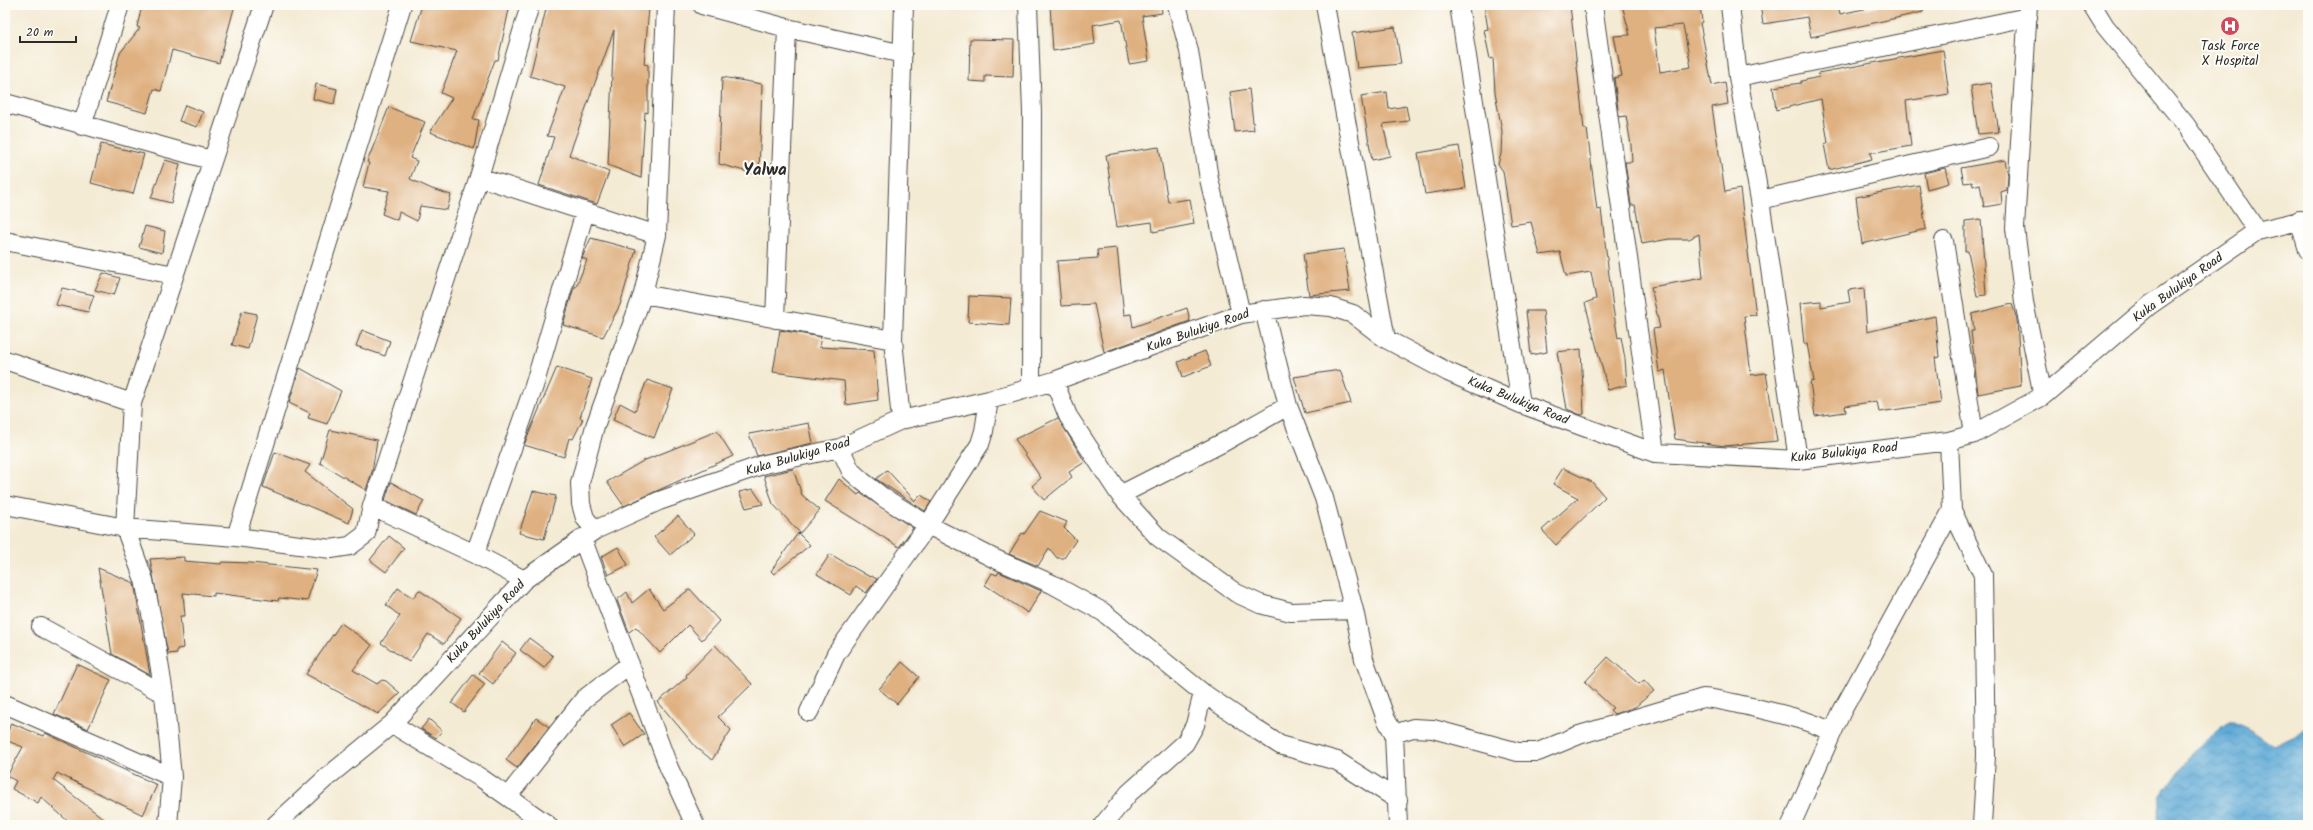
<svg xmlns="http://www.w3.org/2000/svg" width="2313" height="830" viewBox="0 0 2313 830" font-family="Kalam,sans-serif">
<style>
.water{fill:url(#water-waves);stroke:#456a81}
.building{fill:#dfb080;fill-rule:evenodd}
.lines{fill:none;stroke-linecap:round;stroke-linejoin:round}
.minor-casing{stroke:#494844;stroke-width:20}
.minor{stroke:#fff;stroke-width:18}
.labels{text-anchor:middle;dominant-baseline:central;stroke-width:4;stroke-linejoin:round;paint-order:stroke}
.poi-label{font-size:13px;fill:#2b2b2b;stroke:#fdfcf7}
.street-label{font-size:13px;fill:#2b2b2b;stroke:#fdfcf7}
.district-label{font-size:17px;font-weight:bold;fill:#2b2b2b;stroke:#fdfcf7}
</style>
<defs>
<pattern id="water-waves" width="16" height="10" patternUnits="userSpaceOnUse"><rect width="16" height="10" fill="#5faad7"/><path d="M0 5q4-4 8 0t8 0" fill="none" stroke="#4f8baf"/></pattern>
</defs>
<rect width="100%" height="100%" fill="#fdfcf7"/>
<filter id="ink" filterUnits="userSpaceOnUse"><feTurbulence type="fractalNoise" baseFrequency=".025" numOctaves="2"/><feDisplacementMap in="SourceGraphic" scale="8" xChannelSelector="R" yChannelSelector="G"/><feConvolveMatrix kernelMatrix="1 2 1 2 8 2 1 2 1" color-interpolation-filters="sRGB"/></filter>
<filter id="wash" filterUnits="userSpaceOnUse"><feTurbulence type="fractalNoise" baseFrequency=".012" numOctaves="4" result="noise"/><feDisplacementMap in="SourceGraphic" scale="16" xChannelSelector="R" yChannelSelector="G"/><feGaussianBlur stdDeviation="0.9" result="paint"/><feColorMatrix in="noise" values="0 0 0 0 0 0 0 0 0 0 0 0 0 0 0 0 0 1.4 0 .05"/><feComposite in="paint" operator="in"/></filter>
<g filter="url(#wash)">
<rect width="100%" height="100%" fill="#f4ebd4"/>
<!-- water -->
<path class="water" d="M 2230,721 L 2251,730 L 2274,746 L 2295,736 L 2308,725 L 2308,825 L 2156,825 L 2162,795 L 2192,752 Z"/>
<g id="blocks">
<!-- building -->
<path class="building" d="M 142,5 L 235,5 L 219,63 L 172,50 L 161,91 L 154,89 L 147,113 L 106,102 L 120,53 L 140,28 L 137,27 Z
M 422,5 L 510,5 L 498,60 L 495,60 L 473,119 L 479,120 L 474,149 L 430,132 L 452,98 L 441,93 L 457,51 L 411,41 Z
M 547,5 L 638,5 L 649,8 L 644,64 L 648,65 L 648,113 L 645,112 L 641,178 L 608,165 L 614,30 L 569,155 L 609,172 L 597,204 L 539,185 L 554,137 L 547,136 L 565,87 L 530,76 Z
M 1050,5 L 1161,5 L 1162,13 L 1142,16 L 1149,61 L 1129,64 L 1121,20 L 1093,25 L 1095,44 L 1053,51 Z
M 1484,5 L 1570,5 L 1584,129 L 1587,129 L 1597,210 L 1601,209 L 1613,308 L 1618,338 L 1621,337 L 1625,359 L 1627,385 L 1608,390 L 1585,303 L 1596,299 L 1591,272 L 1566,276 L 1560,252 L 1540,255 L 1531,222 L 1511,225 L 1503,171 L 1498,164 L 1501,154 L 1502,131 L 1495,92 L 1493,58 L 1490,59 L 1484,30 L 1488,29 Z
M 1622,5 L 1700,5 L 1702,22 L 1700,23 L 1712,85 L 1725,82 L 1728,104 L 1712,107 L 1725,192 L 1740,189 L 1756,315 L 1744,316 L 1751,375 L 1766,373 L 1777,441 L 1725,446 L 1675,439 L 1665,370 L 1659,372 L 1653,329 L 1660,328 L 1651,287 L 1703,278 L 1699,234 L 1689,239 L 1669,239 L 1642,244 L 1635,205 L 1631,205 L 1625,162 L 1632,162 L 1631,145 L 1626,116 L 1619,117 L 1614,78 L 1622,76 L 1614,36 L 1630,35 ZM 1683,25 L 1691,67 L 1660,72 L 1654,28 Z
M 1760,5 L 1838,5 L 1840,14 L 1883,5 L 1923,5 L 1923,12 L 1811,37 L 1807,17 L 1763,24 Z
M 1395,27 L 1401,64 L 1357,68 L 1352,33 Z
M 970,39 L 1014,40 L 1013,77 L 985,76 L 985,82 L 969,81 Z
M 1943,50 L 1949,94 L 1906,101 L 1911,146 L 1870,153 L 1872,159 L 1829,170 L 1824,144 L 1828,143 L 1821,99 L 1776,110 L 1773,87 L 1801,83 L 1801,81 L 1819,77 L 1818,73 Z
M 722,77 L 762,84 L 759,175 L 719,164 Z
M 1991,83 L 1999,132 L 1978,134 L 1971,86 Z
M 316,84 L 337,89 L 334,104 L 313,99 Z
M 1249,89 L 1254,130 L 1235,132 L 1230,92 Z
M 1387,92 L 1389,109 L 1406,106 L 1409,121 L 1383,124 L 1390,156 L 1372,160 L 1361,96 Z
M 185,105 L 203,112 L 197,127 L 179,121 Z
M 389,107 L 425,122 L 410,158 L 417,161 L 410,179 L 432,189 L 451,195 L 447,210 L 420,206 L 417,221 L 399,212 L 397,220 L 382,214 L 389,191 L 363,187 L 369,163 L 367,162 Z
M 101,144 L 144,154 L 133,194 L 91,183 Z
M 1459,146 L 1466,188 L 1425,194 L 1418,153 Z
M 1159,147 L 1168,202 L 1190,199 L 1194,224 L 1153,232 L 1152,222 L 1117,227 L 1106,155 Z
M 165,160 L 180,164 L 171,203 L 151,198 Z
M 2005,160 L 2008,175 L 2007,190 L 2001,192 L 2002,204 L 1984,207 L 1980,184 L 1973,186 L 1972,182 L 1964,183 L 1961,168 Z
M 1945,168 L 1949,183 L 1927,189 L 1924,173 Z
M 1919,185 L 1926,229 L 1862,244 L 1856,197 Z
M 1981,219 L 1986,295 L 1977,296 L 1968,251 L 1965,251 L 1965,221 Z
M 145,226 L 165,231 L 162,253 L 139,247 Z
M 591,238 L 636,250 L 620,305 L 603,337 L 563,325 L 574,287 L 576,287 L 587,260 L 582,258 Z
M 1117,248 L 1124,315 L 1131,314 L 1133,327 L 1187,308 L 1190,321 L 1104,352 L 1094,304 L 1061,306 L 1057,261 L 1098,258 L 1097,250 Z
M 1344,249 L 1350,291 L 1309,295 L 1303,254 Z
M 103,273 L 120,278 L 114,295 L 95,290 Z
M 62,288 L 94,295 L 88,312 L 56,305 Z
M 1864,288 L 1867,332 L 1935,316 L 1939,357 L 1935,358 L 1941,403 L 1879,412 L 1877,401 L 1845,406 L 1846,412 L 1815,416 L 1810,382 L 1814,381 L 1807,344 L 1804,344 L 1800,303 L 1821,301 L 1821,307 L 1850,302 L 1848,290 Z
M 969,296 L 1011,298 L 1009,325 L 968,322 Z
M 2012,304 L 2017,320 L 2021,386 L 1978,394 L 1971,331 L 1974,331 L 1972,314 Z
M 242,311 L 257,314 L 248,349 L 232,345 Z
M 1526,311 L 1543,311 L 1547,352 L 1531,355 Z
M 362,330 L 390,341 L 385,356 L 356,346 Z
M 780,330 L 821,337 L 819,347 L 874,350 L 878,400 L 846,405 L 844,381 L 773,372 Z
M 1581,349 L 1584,414 L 1581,415 L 1567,409 L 1557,352 Z
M 1205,351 L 1211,366 L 1183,377 L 1178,362 Z
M 557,367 L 592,379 L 580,418 L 583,419 L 573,439 L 569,438 L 564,457 L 524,445 Z
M 300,368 L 341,391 L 327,424 L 308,418 L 310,413 L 289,403 Z
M 1340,370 L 1351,403 L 1305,413 L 1294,377 Z
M 647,380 L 673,389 L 654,438 L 613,420 L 620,403 L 635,411 Z
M 1058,418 L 1085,462 L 1069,472 L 1072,477 L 1044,500 L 1032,486 L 1041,478 L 1015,439 Z
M 809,423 L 813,443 L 757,456 L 749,434 Z
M 330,430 L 377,440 L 372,472 L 366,490 L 320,463 Z
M 717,431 L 733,456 L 624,506 L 607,482 L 643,461 Z
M 275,452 L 310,465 L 305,472 L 353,509 L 349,523 L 263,487 Z
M 1563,468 L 1592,482 L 1605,497 L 1556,545 L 1542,530 L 1578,498 L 1553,484 Z
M 793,469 L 802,495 L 820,510 L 800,533 L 773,504 L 764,476 Z
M 887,470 L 915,501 L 921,495 L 931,502 L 925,511 L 876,479 Z
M 839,479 L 858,495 L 860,493 L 913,528 L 899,547 L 825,501 Z
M 391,482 L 424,501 L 416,515 L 385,500 Z
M 753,489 L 763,504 L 746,508 L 739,492 Z
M 533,491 L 556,496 L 544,539 L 519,533 Z
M 1040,511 L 1067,522 L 1064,528 L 1076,540 L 1064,558 L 1057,558 L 1049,548 L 1038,566 L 1009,554 L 1022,533 L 1024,534 Z
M 678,516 L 694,534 L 670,555 L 654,537 Z
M 798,533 L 810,545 L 774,574 L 771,571 Z
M 389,536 L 404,548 L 386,572 L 370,560 Z
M 618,547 L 628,565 L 608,575 L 601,557 Z
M 830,554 L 870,577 L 871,576 L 877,579 L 866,593 L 856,586 L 851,595 L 817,574 Z
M 184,557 L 184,561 L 221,564 L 222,562 L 251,563 L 317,570 L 307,601 L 279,598 L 278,601 L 214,593 L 214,596 L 183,593 L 185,616 L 180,616 L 183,648 L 177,649 L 177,653 L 168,654 L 150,559 Z
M 98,568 L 134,583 L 150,675 L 112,654 Z
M 999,572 L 1041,591 L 1028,613 L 985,585 L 992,573 L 997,575 Z
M 398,588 L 413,598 L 419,590 L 461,618 L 444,644 L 428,634 L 409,662 L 381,643 L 400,616 L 386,605 Z
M 649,589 L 663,609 L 690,589 L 719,621 L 702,640 L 688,625 L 660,653 L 636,627 L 629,632 L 617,600 L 627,592 L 632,603 Z
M 341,623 L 372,645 L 353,670 L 377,684 L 382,680 L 386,681 L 400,693 L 378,714 L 306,674 Z
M 529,638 L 553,656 L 544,668 L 520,650 Z
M 502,642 L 516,653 L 493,684 L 479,673 Z
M 715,645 L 752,684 L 718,717 L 731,730 L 712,760 L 696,747 L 658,702 L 687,677 L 686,675 Z
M 1608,657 L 1639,684 L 1644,680 L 1654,691 L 1635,707 L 1614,714 L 1610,710 L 1613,708 L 1585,682 Z
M 902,662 L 919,677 L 897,704 L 879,689 Z
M 77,664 L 111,680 L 88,729 L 54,714 Z
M 473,675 L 485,684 L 464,712 L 452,703 Z
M 629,713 L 644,734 L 625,747 L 611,725 Z
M 536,718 L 549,727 L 517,768 L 506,760 Z
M 429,719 L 442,731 L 436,738 L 421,729 Z
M 11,723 L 43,736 L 45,733 L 157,785 L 143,815 L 57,773 L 53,780 L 112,825 L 72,825 L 41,797 L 38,803 L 12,789 L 16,781 L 7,776 L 23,747 L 5,740 Z"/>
</g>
</g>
<g filter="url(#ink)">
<use href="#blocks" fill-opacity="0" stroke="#494844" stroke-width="1"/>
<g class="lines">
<!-- minor casing -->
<g class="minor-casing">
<path id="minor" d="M 702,5 L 787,28 L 903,54
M 1028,5 L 1032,112 L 1031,388
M 1177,5 L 1189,51 L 1209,179 L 1241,314
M 1325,5 L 1386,339
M 1459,5 L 1521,404
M 1593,5 L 1655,453
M 1730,5 L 1738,77 L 1760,200 L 1798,460
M 2028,5 L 2015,228 L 2024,302 L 2043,396
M 2092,5 L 2105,26 L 2186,125 L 2257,231
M 1738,77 L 2028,17
M 5,103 L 211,160
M 82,126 L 120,5
M 479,177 L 657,235
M 1760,200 L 1989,147
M 2299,220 L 2308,250
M 5,241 L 174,275
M 1944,241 L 1974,434
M 643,294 L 893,340
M 1264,310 L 1288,406 L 1324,498 L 1354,610 L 1364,659 L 1386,719 L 1394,734 L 1398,825
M 775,319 L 787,28
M 5,360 L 132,403
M 1054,381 L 1068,416 L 1120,495 L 1158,537 L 1236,593 L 1260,604 L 1291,612 L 1354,610
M 901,420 L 893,340 L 904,5
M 840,448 L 851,471 L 862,481 L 884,498 L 928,525 L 993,558 L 1052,584 L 1103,612 L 1203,693 L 1257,730 L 1280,745 L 1337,761 L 1398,800
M 1120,495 L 1224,442 L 1288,406
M 5,505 L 125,528 L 236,537 L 331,549 L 350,546 L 366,534 L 372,506 L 479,177 L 530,5
M 372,506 L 475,554 L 524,580
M 1952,510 L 1983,575 L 1986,756 L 1982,825
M 595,530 L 585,518 L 581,504 L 580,483 L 595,426 L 643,294 L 657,235 L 666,5
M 236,537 L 402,5
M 582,538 L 669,768 L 695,825
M 475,554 L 534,386 L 585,212
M 41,627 L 164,694
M 5,704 L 172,777
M 809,712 L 836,654 L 928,525 L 980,444 L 984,431 L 989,400
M 392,724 L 481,778 L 548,825
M 1394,734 L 1413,728 L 1433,729 L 1518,752 L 1538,752 L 1579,735 L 1703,698 C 1720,699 1735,704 1752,707 C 1780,714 1806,719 1832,732
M 508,796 L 584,699 L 630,664
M 168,825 L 172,777 L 164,694 L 152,619 L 144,580 L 125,528 L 132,403 L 264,5
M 275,825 L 326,778 L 392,724 L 524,580 L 595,530 L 659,501 L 765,464 L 840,448 L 901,420 L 989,400 L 1054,381 L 1241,314 L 1304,305 L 1331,307 L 1353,314 L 1386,339 L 1448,372 L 1521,404 L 1655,453 L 1798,460 L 1949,441 L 1974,434 L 2043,396 L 2150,305 L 2257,231 L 2308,219
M 1103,825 L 1129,793 L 1185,743 L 1195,725 L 1203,693
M 1791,825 L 1842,711 L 1952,510 L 1949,441"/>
</g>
<!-- minor -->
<use href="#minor" class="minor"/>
</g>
</g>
<!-- icons -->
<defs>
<g id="hospital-disc" transform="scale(1)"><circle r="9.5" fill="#d1495b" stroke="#fdfcf7"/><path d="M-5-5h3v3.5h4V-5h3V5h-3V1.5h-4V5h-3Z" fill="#fff"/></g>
</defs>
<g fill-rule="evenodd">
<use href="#hospital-disc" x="2230" y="26"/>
</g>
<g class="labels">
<!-- poi labels -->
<g class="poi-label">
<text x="2230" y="46">Task Force<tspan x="2230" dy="15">X Hospital</tspan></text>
</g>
<!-- street labels -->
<g class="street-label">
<text transform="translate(2178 288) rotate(-36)">Kuka Bulukiya Road</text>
<text transform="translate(1198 331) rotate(-19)">Kuka Bulukiya Road</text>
<text transform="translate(1518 401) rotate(22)">Kuka Bulukiya Road</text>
<text transform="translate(1844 453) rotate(-6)">Kuka Bulukiya Road</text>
<text transform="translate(798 457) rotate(-16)">Kuka Bulukiya Road</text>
<text transform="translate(486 622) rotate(-47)">Kuka Bulukiya Road</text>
</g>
<!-- district labels -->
<g class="district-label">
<text x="765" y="170">Yalwa</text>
</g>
</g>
<!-- margin -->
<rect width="2313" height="830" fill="none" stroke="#fdfcf7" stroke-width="20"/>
<!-- scale -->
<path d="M20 36v6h56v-6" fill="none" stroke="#2b2b2b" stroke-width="2"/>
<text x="26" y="36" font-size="12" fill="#2b2b2b" stroke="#fdfcf7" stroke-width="3" paint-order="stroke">20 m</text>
</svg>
